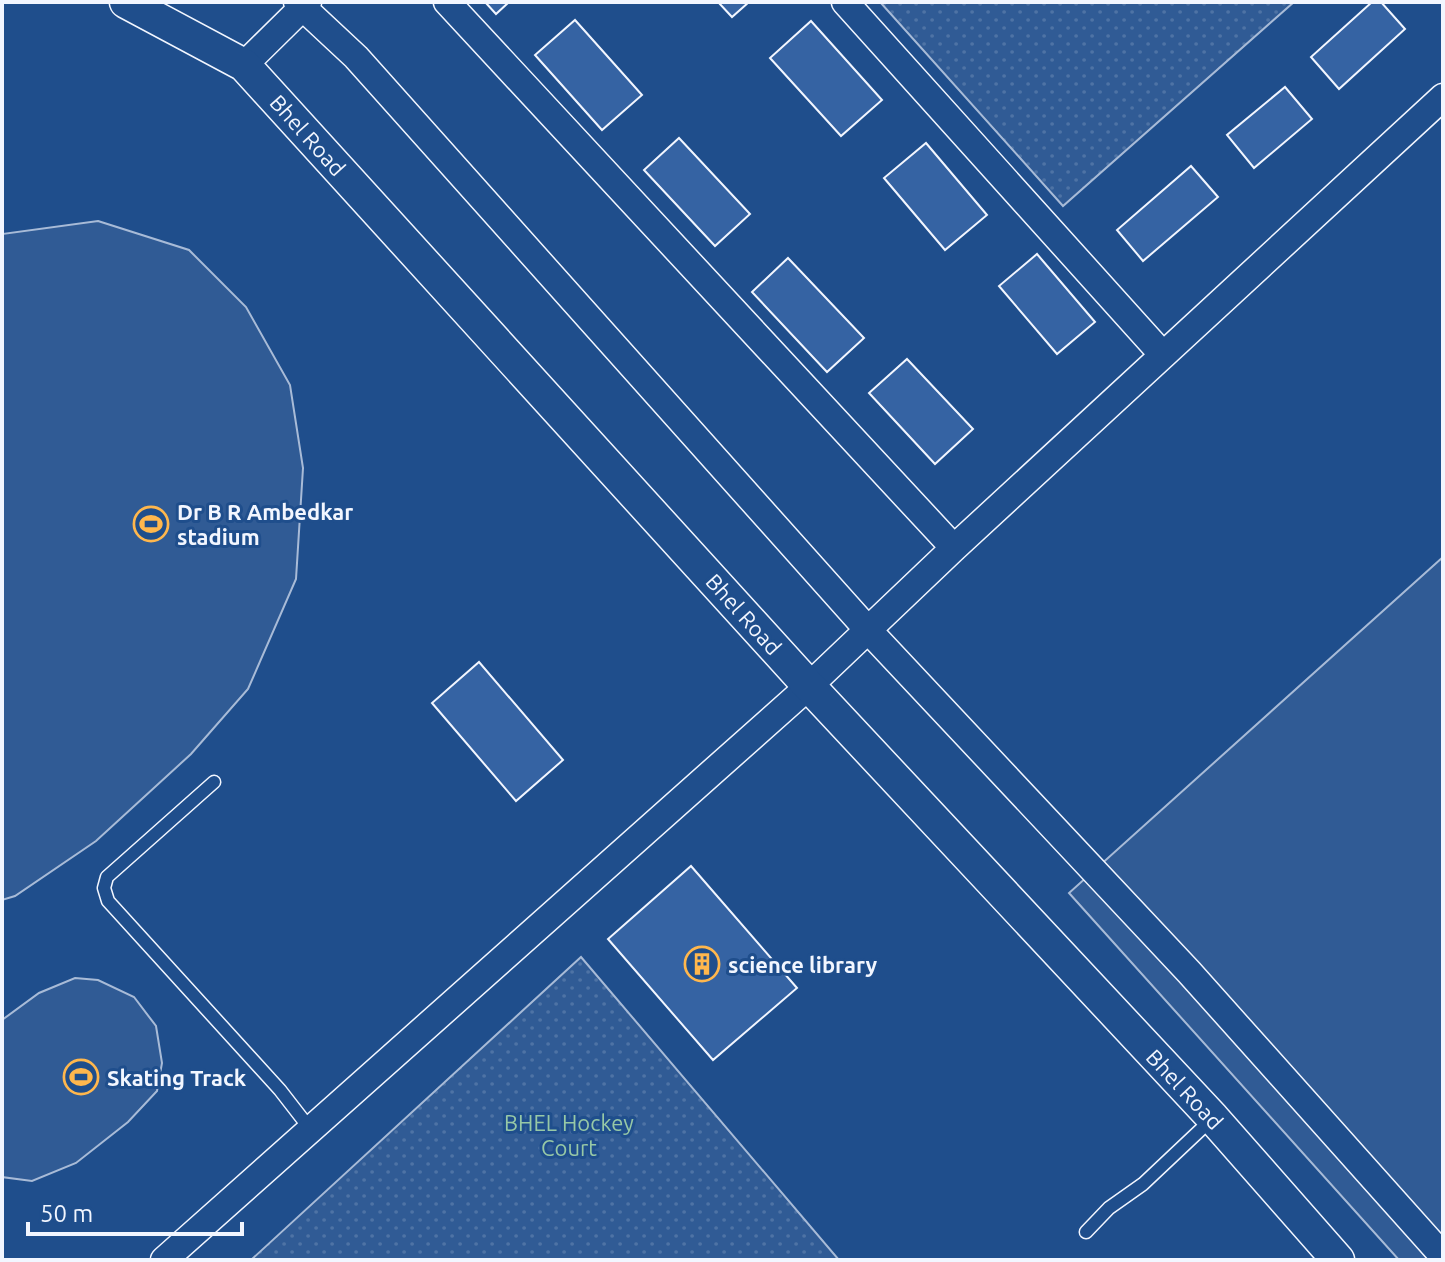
<svg xmlns="http://www.w3.org/2000/svg" width="1445" height="1262" viewBox="0 0 1445 1262" font-family="Ubuntu,sans-serif">
<style>
.park{fill:url(#park-dots);stroke:#a8bbd7;stroke-width:2}
.pitch{fill:#305b95;stroke:#a8bbd7;stroke-width:2}
.building{fill:#3563a3;stroke:#f2f6ff;stroke-width:2}
.lines{fill:none;stroke-linecap:round;stroke-linejoin:round}
.service-casing{stroke:#f2f6ff;stroke-width:15}
.minor-casing{stroke:#f2f6ff;stroke-width:29}
.tertiary-casing{stroke:#f2f6ff;stroke-width:35}
.service{stroke:#1f4e8c;stroke-width:12}
.minor{stroke:#1f4e8c;stroke-width:26}
.tertiary{stroke:#1f4e8c;stroke-width:32}
.labels{text-anchor:middle;dominant-baseline:central;stroke-width:6;stroke-linejoin:round;paint-order:stroke}
.street-label{font-size:22px;fill:#f2f6ff;stroke:#1f4e8c}
.poi-label{font-size:22px;font-weight:bold;fill:#f2f6ff;stroke:#1f4e8c;text-anchor:start}
.park-label{font-size:22px;fill:#97c8a6;stroke:#1f4e8c}
</style>
<defs>
<pattern id="park-dots" width="8" height="8" patternUnits="userSpaceOnUse" patternTransform="scale(2)"><rect width="8" height="8" fill="#305b95"/><path d="M2 2h.1M6 6h.1" fill="none" stroke="#4e73a5" stroke-width="1.8" stroke-linecap="round"/></pattern>
</defs>
<rect width="100%" height="100%" fill="#1f4e8c"/>
<!-- park -->
<path class="park" d="M 880,2 L 1294,2 L 1063,206 Z
M 581,957 L 839,1260 L 251,1260 Z"/>
<!-- pitch -->
<path class="pitch" d="M 98,221 L 189,250 L 246,307 L 290,385 L 303,468 L 296,579 L 248,689 L 191,754 L 96,841 L 15,896 L 2,900 L 2,234 Z
M 1443,557 L 1443,1260 L 1399,1260 L 1069,893 Z
M 75,978 L 98,980 L 134,997 L 156,1026 L 162,1063 L 157,1091 L 128,1122 L 76,1163 L 32,1181 L 2,1177 L 2,1020 L 39,993 Z"/>
<!-- building -->
<path class="building" d="M 485,2 L 509,2 L 496,14 Z
M 718,2 L 749,2 L 732,17 Z
M 1372,2 L 1381,2 L 1405,29 L 1339,89 L 1311,57 Z
M 575,20 L 642,95 L 602,130 L 535,55 Z
M 811,21 L 882,100 L 841,136 L 770,58 Z
M 1285,87 L 1312,119 L 1254,168 L 1227,135 Z
M 679,138 L 750,214 L 715,246 L 644,170 Z
M 926,143 L 987,215 L 945,250 L 884,178 Z
M 1191,166 L 1218,197 L 1143,261 L 1117,230 Z
M 1037,254 L 1095,322 L 1057,354 L 999,286 Z
M 788,258 L 864,338 L 827,372 L 752,292 Z
M 907,359 L 973,429 L 935,464 L 869,393 Z
M 479,662 L 563,760 L 516,801 L 432,703 Z
M 691,866 L 797,988 L 713,1060 L 608,939 Z"/>
<g class="lines">
<!-- service casing -->
<g class="service-casing">
<path id="service" d="M 214,782 L 107,877 L 104,888 L 108,901 L 280,1090 L 311,1130
M 1086,1232 L 1109,1208 L 1143,1184 L 1213,1118"/>
</g>
<!-- minor casing -->
<g class="minor-casing">
<path id="minor" d="M 297,2 L 356,57 L 869,631 L 1189,972 L 1443,1256
M 447,2 L 954,548
M 845,2 L 1163,355
M 244,65 L 308,2
M 164,1260 L 809,686 L 954,548 L 1443,97"/>
</g>
<!-- tertiary casing -->
<g class="tertiary-casing">
<path id="tertiary" d="M 126,2 L 244,65 L 809,686 L 1213,1118 L 1338,1260"/>
</g>
<!-- service -->
<use href="#service" class="service"/>
<!-- minor -->
<use href="#minor" class="minor"/>
<!-- tertiary -->
<use href="#tertiary" class="tertiary"/>
</g>
<!-- icons -->
<defs>
<g id="stadium-ring" transform="scale(1.8)"><circle r="9.5" fill="#1f4e8c" stroke="#ffb74d" stroke-width="1.5"/><path d="M0-5a6.5 5 0 1 0 0 10a6.5 5 0 1 0 0-10ZM-3.5-1.8h7v3.6h-7Z" fill="#ffb74d"/></g>
<g id="building-ring" transform="scale(1.8)"><circle r="9.5" fill="#1f4e8c" stroke="#ffb74d" stroke-width="1.5"/><path d="M-4-6H4V6H1V3H-1V6H-4ZM-2.5-4.3h1.7v1.8h-1.7ZM.8-4.3h1.7v1.8H.8ZM-2.5-1h1.7V.8h-1.7ZM.8-1h1.7V.8H.8Z" fill="#ffb74d"/></g>
</defs>
<g fill-rule="evenodd">
<use href="#stadium-ring" x="151" y="524"/>
<use href="#building-ring" x="702" y="964"/>
<use href="#stadium-ring" x="81" y="1077"/>
</g>
<g class="labels">
<!-- street labels -->
<g class="street-label">
<text transform="translate(308 135) rotate(48)">Bhel Road</text>
<text transform="translate(744 614) rotate(48)">Bhel Road</text>
<text transform="translate(1185 1089) rotate(47)">Bhel Road</text>
</g>
<!-- poi labels -->
<g class="poi-label">
<text x="177" y="511">Dr B R Ambedkar<tspan x="177" dy="25">stadium</tspan></text>
<text x="728" y="964">science library</text>
<text x="107" y="1077">Skating Track</text>
</g>
<!-- park labels -->
<g class="park-label">
<text x="569" y="1122">BHEL Hockey<tspan x="569" dy="25">Court</tspan></text>
</g>
</g>
<!-- border -->
<rect width="1445" height="1262" fill="none" stroke="#f2f6ff" stroke-width="8"/>
<!-- scale -->
<path d="M28 1222v12h214v-12" fill="none" stroke="#f2f6ff" stroke-width="4"/>
<text x="40" y="1222" font-size="24" fill="#f2f6ff" stroke="#1f4e8c" stroke-width="6" paint-order="stroke">50 m</text>
</svg>
